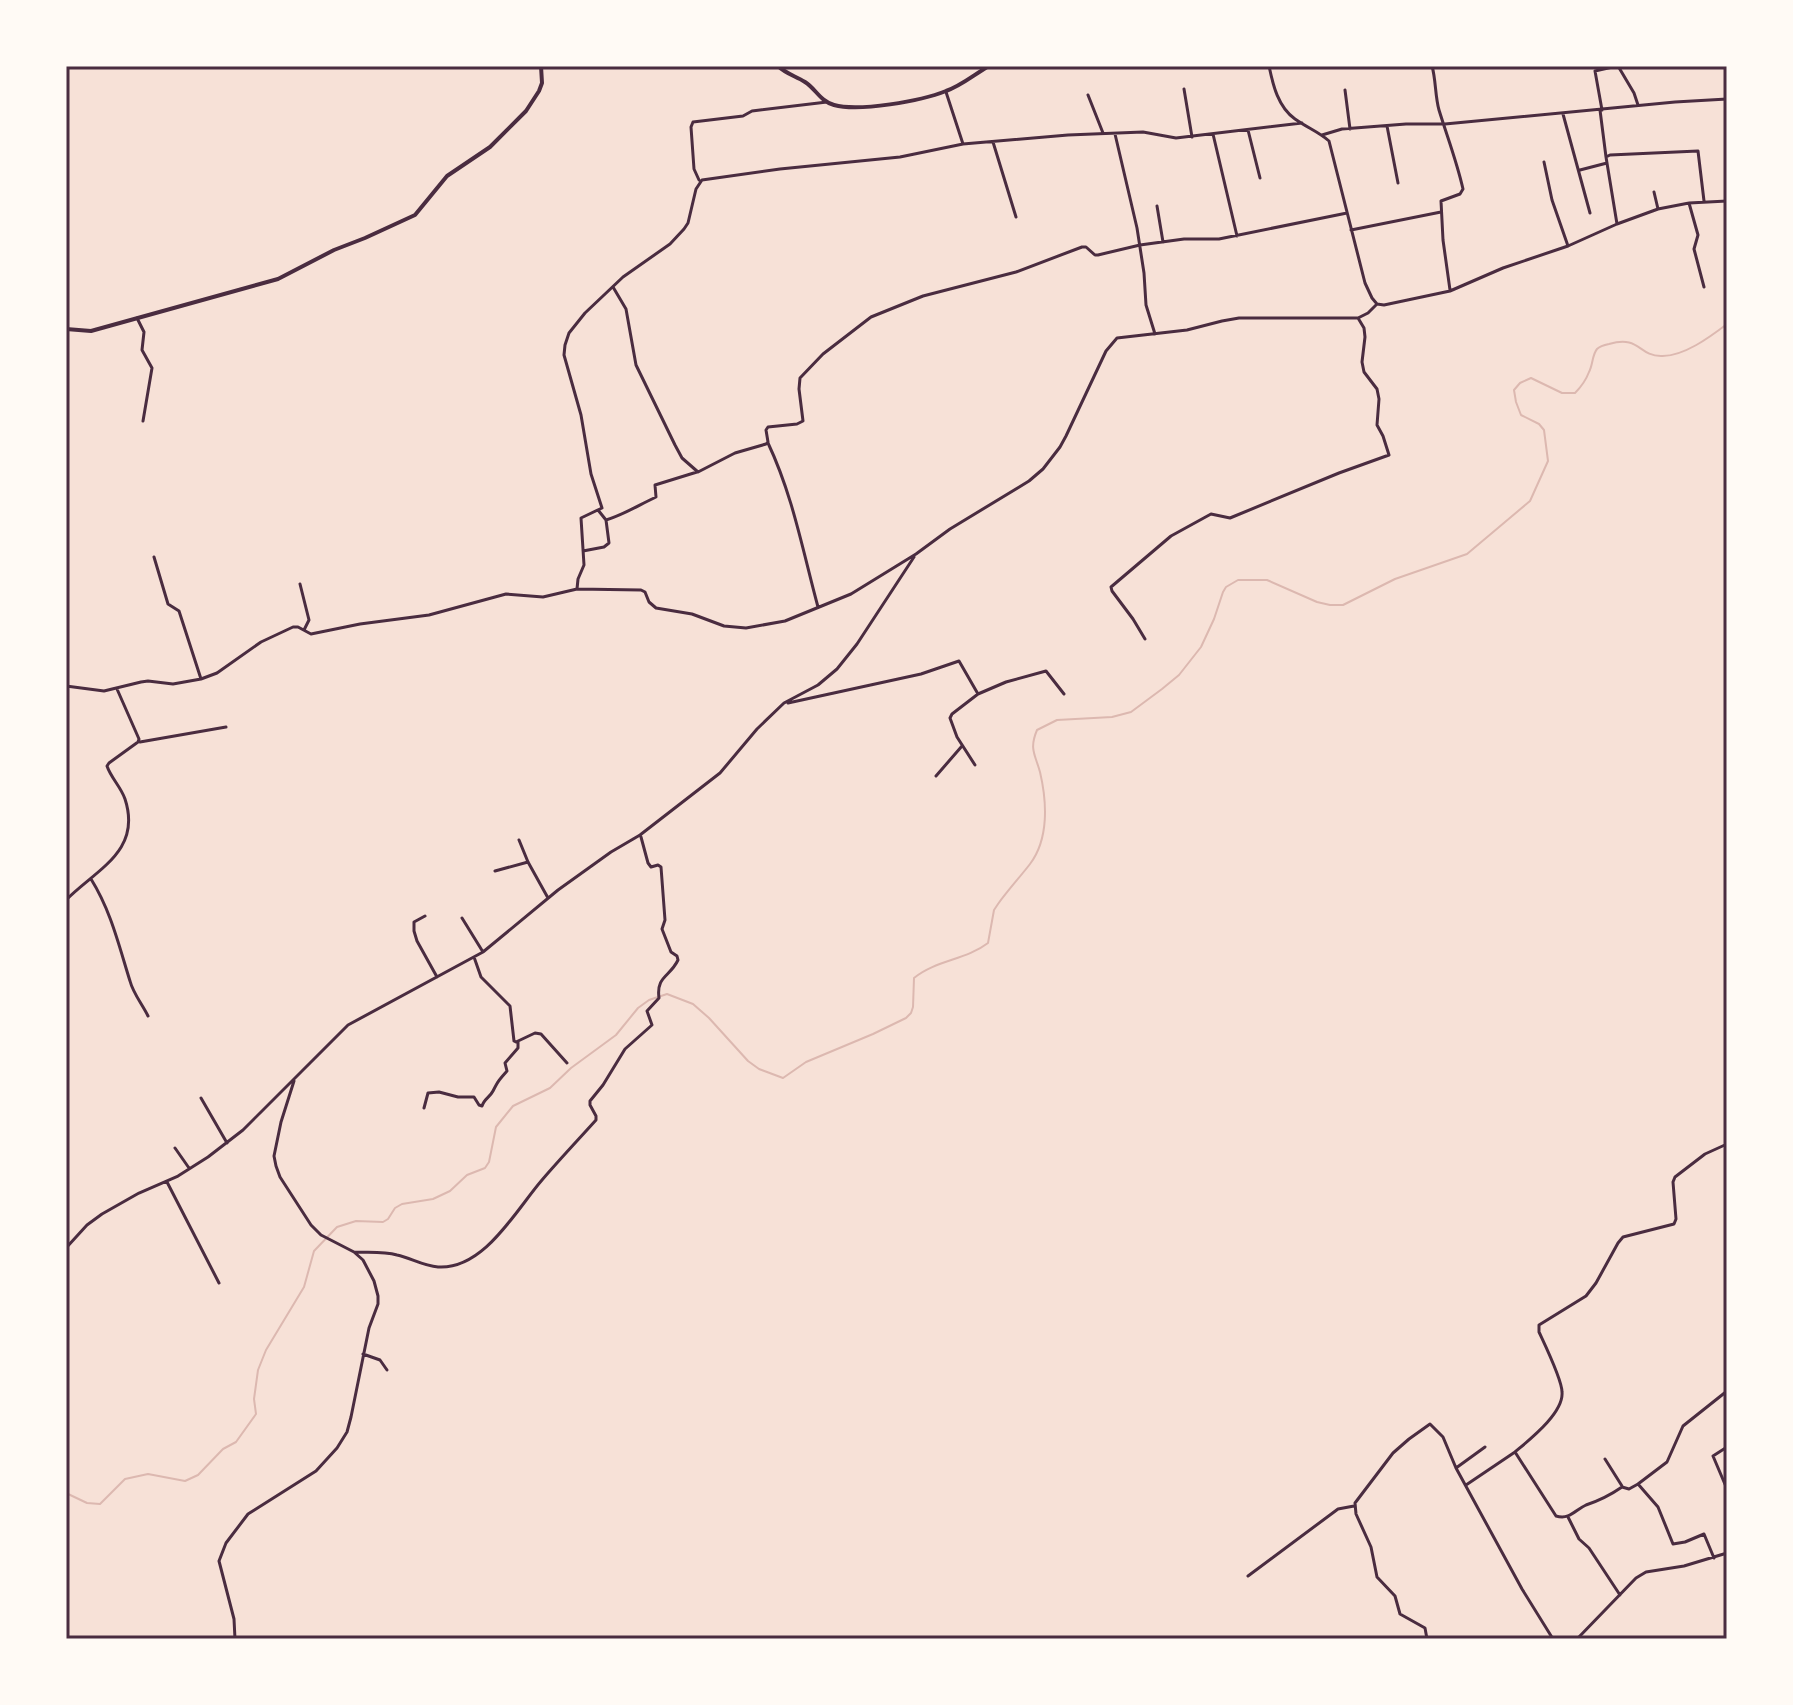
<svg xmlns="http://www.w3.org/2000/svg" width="1793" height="1705" viewBox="0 0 1793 1705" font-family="'DejaVu Sans',sans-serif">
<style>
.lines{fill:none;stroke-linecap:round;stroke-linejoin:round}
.stream{stroke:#dcb8b0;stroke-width:2}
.minor{stroke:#4a2c40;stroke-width:3}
.tertiary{stroke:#4a2c40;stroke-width:4}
.neatline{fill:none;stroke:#4a2c40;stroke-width:3}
</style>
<rect width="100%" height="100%" fill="#f7e1d7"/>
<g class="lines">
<!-- stream -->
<path class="stream" d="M 66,1493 L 87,1503 L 100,1504 L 125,1479 L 148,1474 L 185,1481 L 198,1475 L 223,1449 L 236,1442 L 256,1414 L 254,1399 L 258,1370 L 266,1350 L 304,1287 L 314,1251 L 337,1227 L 356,1221 L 383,1222 L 388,1219 L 395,1208 L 402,1204 L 433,1199 L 450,1191 L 467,1175 L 485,1168 L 489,1162 L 496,1127 L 513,1106 L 550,1088 L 571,1068 L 616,1035 L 638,1008 L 649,1000 L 667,994 L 693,1004 L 709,1018 L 748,1061 L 759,1069 L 783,1078 L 806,1062 L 873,1034 L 906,1018 L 911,1013 L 913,1007 L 914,978 C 936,960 966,960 988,943 L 994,910 L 998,904 C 1008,890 1020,877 1030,864 C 1049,839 1047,802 1040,772 C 1035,754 1029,749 1037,730 L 1057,720 L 1112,717 L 1131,712 L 1162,689 L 1179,675 L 1201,647 L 1214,619 L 1223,592 L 1226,587 L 1238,580 L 1267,580 L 1317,602 L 1330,605 L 1343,605 L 1395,579 L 1467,554 L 1530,501 L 1548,461 L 1544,430 L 1539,424 L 1521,415 L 1516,402 L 1514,390 L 1520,383 L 1531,378 L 1562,393 L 1575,393 C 1581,387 1586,380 1589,372 C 1593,365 1592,355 1597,349 C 1600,346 1604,345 1609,344 C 1640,335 1638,356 1661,356 C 1683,357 1710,337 1727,324"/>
<!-- minor -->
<path class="minor" d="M 1269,66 C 1273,85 1278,107 1295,119 C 1306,127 1319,132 1329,141 L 1365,283 L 1372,298 L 1377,304 L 1384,305 L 1450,291 L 1503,268 L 1568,246 L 1617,224 L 1658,209 L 1689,203 L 1727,201
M 1432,66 C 1436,80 1435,96 1439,110 C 1447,136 1457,162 1463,189 L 1460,194 L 1441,201 L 1443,240 L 1450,290
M 1618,66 L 1634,93 L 1638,105
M 1184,89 L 1192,137
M 1345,90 L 1350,129
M 946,92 L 963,144 L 1068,135 L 1143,132 L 1176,138 L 1302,123
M 1088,95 L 1103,133
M 1600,110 L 1606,157
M 1602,110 L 1595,71 L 1617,66
M 1563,114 L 1590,213
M 1387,126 L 1398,183
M 1248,130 L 1260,178
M 1115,134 L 1137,228 L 1144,273 L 1146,305 L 1155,334
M 1213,134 L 1237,236
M 1322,135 L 1342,129 L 1406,124 L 1445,124 L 1675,102 L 1727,99
M 993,142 L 1016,217
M 1544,162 L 1552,200 L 1568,246
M 1580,170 L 1607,163
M 699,180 L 694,169 L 691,127 L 693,122 L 743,116 L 752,111 L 827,102
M 1654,192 L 1658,209
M 1689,203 L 1698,235 L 1694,249 L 1704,287
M 1157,206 L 1163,242
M 1617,224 L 1606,157 L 1610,155 L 1698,151 L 1704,201
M 1351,230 L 1441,212
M 613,287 L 626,309 L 636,365 L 675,445 L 682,458 L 698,472 L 735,453 L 766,444 L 768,442 L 766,430 L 768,427 L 797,424 L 803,421 L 799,389 L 800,378 L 823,354 L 871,317 L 923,296 L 1016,272 L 1082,247 L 1086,247 L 1095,255 L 1098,255 L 1140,245 L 1184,239 L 1219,239 L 1347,213
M 137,318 L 144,332 L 142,350 L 152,368 L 143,421
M 768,443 C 793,496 803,552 818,607
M 606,520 C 623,515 639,505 656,497 L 655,485 L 697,472
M 583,551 L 604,547 L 609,543 L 606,520 L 598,510
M 154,557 L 168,604 L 179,611 L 201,679
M 300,584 L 309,620 L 304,630
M 577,589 L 578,579 L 584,565 L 581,518 L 602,508 L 591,474 L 581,415 L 564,355 L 565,345 L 569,333 L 585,313 L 623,277 L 670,244 L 684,229 L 688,223 L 696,189 L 702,180 L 780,169 L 900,157 L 963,144
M 1145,639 L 1133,619 L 1112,591 L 1111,587 L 1171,536 L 1211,514 L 1230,518 L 1339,473 L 1389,455 L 1383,436 L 1377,425 L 1379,399 L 1377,389 L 1364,372 L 1362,362 L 1365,337 L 1364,328 L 1358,318
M 66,686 L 104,691 L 141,682 L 148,681 L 173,684 L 201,679 L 217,673 L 261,642 L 293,627 L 298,627 L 311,634 L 360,624 L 429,615 L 506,594 L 543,597 L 577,589 L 641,590 L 645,592 L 649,602 L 656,608 L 692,614 L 724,626 L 746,628 L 785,621 L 851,594 L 916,554 L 950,529 L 1029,481 L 1043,469 L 1060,447 L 1066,436 L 1106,351 L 1117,338 L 1187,330 L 1222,321 L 1239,318 L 1358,318 L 1368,313 L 1377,304
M 788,703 L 921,674 L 959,661 L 978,694 L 1006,682 L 1046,671 L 1064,694
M 140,742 L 226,727
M 975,765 L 957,737 L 950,718 L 952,714 L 978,694
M 936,776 L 962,746
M 519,840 L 528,862 L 548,898
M 495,871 L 528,862
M 91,879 C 111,911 119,946 130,981 C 133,993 142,1004 148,1016
M 66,900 C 97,869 142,851 125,799 C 121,787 111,778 107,766 L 109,763 L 138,742 L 139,739 L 117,689
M 425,916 L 414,922 L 414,931 L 417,941 L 437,977
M 462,918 L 483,952
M 474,957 L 481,977 L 510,1006 L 514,1041 L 516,1042 L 535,1033 L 541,1034 L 567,1063
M 201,1098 L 227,1143
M 424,1108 L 428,1093 L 439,1092 L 458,1097 L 474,1097 L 479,1105 L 482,1106 C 484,1099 490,1097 493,1091 C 498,1081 499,1080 507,1071 L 505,1063 L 518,1048 L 518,1041
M 175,1148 L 189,1168
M 167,1182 L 219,1283
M 66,1248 L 87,1225 L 102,1214 L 139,1193 L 178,1176 L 208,1157 L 243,1130 L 348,1025 L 483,952 L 558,890 L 611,852 L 640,835 L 720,773 L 757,729 L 784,703 L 818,685 L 837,669 L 857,644 L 914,557
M 354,1252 C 367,1253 383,1251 397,1255 C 411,1258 423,1266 438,1267 C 484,1270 516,1210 542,1180 C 560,1159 578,1140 596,1120 L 596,1116 L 590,1105 L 590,1101 L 603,1085 L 625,1049 L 652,1025 L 647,1011 L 659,998 C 656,976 670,977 678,960 L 677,956 L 671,952 L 662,929 L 665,920 L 661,867 L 658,865 L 651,867 L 648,863 L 641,837
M 363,1354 L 380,1360 L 387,1370
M 1485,1447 L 1456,1468 L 1522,1589 L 1553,1639
M 1727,1447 L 1713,1456 L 1727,1489
M 1515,1452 C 1529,1440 1564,1413 1562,1392 C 1562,1380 1545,1345 1539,1332 L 1539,1325 L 1586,1296 L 1596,1283 L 1618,1243 L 1623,1237 L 1674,1224 L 1676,1219 L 1673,1182 L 1675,1177 L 1705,1154 L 1727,1144
M 1605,1459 L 1622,1486
M 1638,1484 L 1667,1462 L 1683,1426 L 1727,1391
M 1466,1485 L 1515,1452 L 1556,1516 C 1570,1520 1575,1510 1586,1505 C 1601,1500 1609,1496 1622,1487 L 1629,1489 L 1638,1484 L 1658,1507 L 1673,1544 L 1685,1542 L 1704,1534 L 1714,1558
M 1568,1517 L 1579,1539 L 1589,1548 L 1620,1595
M 1248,1576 L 1338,1509 L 1354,1506
M 235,1639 L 234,1619 L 219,1561 L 226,1543 L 248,1514 L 316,1471 L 337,1448 L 347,1432 L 351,1417 L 369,1328 L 378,1304 L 378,1296 L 374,1281 L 363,1260 L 354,1252 L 321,1235 L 311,1225 L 280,1177 L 276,1166 L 274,1156 L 281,1122 L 294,1081
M 1427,1639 L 1425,1628 L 1400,1614 L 1395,1596 L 1377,1577 L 1371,1547 L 1356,1514 L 1355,1503 L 1393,1453 L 1409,1439 L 1430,1424 L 1443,1437 L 1456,1468
M 1577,1639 L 1636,1578 L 1646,1572 L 1684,1566 L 1727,1553"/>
<!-- tertiary -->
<path class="tertiary" d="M 778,66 C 786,74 796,76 805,82 C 816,89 820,101 834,105 C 859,112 921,101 946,91 C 961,86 975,74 989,66
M 66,329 L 91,331 L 278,279 L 334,250 L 365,238 L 415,215 L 447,176 L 490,147 L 526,111 L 539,91 L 542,83 L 541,66"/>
</g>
<!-- border -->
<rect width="1793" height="1705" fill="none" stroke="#fffaf5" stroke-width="136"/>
<rect x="68" y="68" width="1657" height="1569" class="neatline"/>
</svg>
